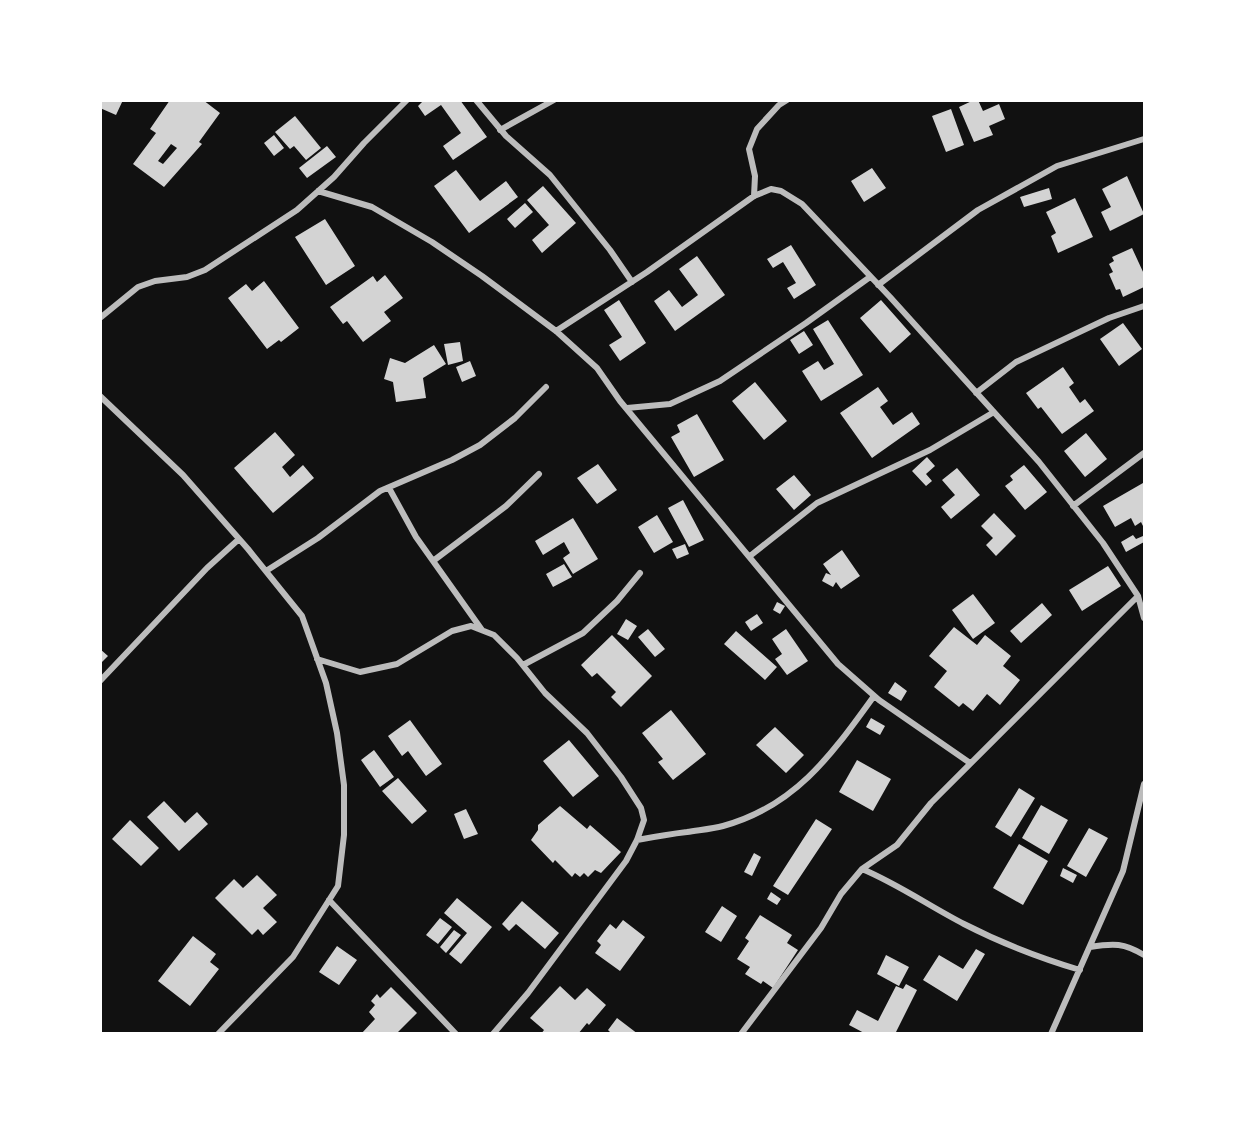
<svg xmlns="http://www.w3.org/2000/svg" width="1245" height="1134" viewBox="0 0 1245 1134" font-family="'Alegreya Sans',sans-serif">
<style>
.building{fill:#d3d3d3;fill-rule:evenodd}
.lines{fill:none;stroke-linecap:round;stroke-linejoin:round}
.minor{stroke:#bcbcbc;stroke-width:6}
</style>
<rect width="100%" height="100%" fill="#111"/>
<!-- building -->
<path class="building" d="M 100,100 L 123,100 L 116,115 L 100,108 Z
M 170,100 L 203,100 L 220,113 L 199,142 L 202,144 L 164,187 L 133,164 L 156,133 L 150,129 ZM 171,144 L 177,148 L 163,164 L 158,161 Z
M 424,100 L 460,100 L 487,137 L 453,160 L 443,146 L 461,133 L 441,105 L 425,116 L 418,106 Z
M 974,100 L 978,100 L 983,111 L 999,104 L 1005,119 L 989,126 L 993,135 L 974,142 L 959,107 Z
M 951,109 L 964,145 L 946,152 L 932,116 Z
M 295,116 L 321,148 L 306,160 L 294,146 L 290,149 L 275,132 Z
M 274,135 L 284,148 L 274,156 L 264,143 Z
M 327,146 L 336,157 L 307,178 L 299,168 Z
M 872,168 L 886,188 L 864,202 L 851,181 Z
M 456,170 L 480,201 L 506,181 L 518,197 L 469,233 L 434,186 Z
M 1127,176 L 1144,214 L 1110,231 L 1101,212 L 1111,207 L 1102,189 Z
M 543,186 L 576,223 L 542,253 L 532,240 L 549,225 L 527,200 Z
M 1049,188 L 1052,199 L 1024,207 L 1020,197 Z
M 1075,198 L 1093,237 L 1058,253 L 1051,236 L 1056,233 L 1046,212 Z
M 525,203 L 533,212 L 515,228 L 507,219 Z
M 325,219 L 355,266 L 326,285 L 295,237 Z
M 791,245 L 816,285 L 794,299 L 787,288 L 796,283 L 783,262 L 773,268 L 767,259 Z
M 1132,248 L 1144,274 L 1144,287 L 1123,297 L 1120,289 L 1116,290 L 1109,274 L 1113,272 L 1109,264 L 1114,261 L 1112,257 Z
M 697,256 L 725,295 L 675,331 L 654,301 L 669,290 L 682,307 L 698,295 L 679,269 Z
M 385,275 L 403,298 L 384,312 L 391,321 L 363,342 L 347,321 L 343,324 L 330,307 L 373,276 L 377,282 Z
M 264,281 L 299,328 L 281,342 L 279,340 L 267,349 L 228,298 L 246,284 L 252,291 Z
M 619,300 L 646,343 L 620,361 L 609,345 L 622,337 L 604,310 Z
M 881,300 L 911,334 L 890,353 L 860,318 Z
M 828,320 L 863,375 L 821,401 L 802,371 L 818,361 L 824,370 L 834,364 L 813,329 Z
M 1123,323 L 1142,349 L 1119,366 L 1100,339 Z
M 804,331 L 813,345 L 799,354 L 790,340 Z
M 460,342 L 463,361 L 448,365 L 444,344 Z
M 434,345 L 446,364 L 423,378 L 426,398 L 396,402 L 393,382 L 384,379 L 390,358 L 405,363 Z
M 470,361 L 476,376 L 462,382 L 456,367 Z
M 1063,367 L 1074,383 L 1069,387 L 1080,403 L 1085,399 L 1094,411 L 1062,434 L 1041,407 L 1038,409 L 1026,393 Z
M 755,382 L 787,421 L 764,440 L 732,401 Z
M 878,387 L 888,401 L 880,407 L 893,425 L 912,412 L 920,424 L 872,458 L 840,413 Z
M 697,414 L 724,460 L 694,477 L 671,437 L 680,432 L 677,425 Z
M 275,432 L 295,455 L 282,467 L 290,477 L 303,465 L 314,478 L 273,513 L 234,468 Z
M 1086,433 L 1107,459 L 1085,477 L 1064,451 Z
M 927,457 L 935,466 L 926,474 L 932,481 L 926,486 L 912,471 Z
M 598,464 L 617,490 L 597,504 L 577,478 Z
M 1024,465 L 1047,492 L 1025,510 L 1005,486 L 1013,480 L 1010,476 Z
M 957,468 L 980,495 L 951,519 L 941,507 L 955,495 L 942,480 Z
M 794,475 L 811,495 L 794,510 L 776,489 Z
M 1143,483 L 1144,528 L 1141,522 L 1135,526 L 1131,518 L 1115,527 L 1103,506 Z
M 683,500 L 704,540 L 689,547 L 668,508 Z
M 994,513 L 1016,536 L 996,556 L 986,545 L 993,538 L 981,526 Z
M 657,515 L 673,542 L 654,553 L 638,527 Z
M 573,518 L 598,559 L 573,574 L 563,558 L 570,553 L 564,542 L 543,555 L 535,541 Z
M 1133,535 L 1136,539 L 1143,536 L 1144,542 L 1126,552 L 1121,542 Z
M 685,544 L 689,554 L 677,559 L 672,549 Z
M 842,550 L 860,576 L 841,589 L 836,582 L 833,587 L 822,581 L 826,573 L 831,575 L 823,564 Z
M 564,564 L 572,577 L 553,587 L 546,574 Z
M 1108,566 L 1121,586 L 1082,611 L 1069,590 Z
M 973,594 L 995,623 L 973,639 L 952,610 Z
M 777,602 L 785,606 L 780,614 L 773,610 Z
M 1042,603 L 1052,615 L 1021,643 L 1010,631 Z
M 757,614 L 763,623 L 751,631 L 745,622 Z
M 626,619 L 637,626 L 628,640 L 617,634 Z
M 954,627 L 977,645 L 985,635 L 1011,656 L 1003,666 L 1020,680 L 1000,705 L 987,694 L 973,711 L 963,703 L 959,707 L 934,687 L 947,671 L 929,656 Z
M 648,629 L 665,649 L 655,657 L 638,637 Z
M 786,629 L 808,661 L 787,675 L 775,659 L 782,654 L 772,639 Z
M 736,631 L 777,667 L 765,680 L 724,644 Z
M 612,635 L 652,676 L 621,707 L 611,697 L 616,692 L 597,673 L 592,677 L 581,665 Z
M 100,649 L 108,656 L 100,664 Z
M 895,682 L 907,691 L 901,701 L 888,693 Z
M 671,710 L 706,754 L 673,780 L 658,762 L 663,759 L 642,733 Z
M 871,718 L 885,726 L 880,735 L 866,727 Z
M 410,720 L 442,764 L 426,776 L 408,751 L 402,756 L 388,736 Z
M 775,727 L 804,755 L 786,773 L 756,745 Z
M 569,740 L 599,776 L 573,797 L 543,761 Z
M 374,750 L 394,777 L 380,787 L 361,760 Z
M 857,760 L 891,779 L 873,811 L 839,792 Z
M 398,778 L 427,811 L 412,824 L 382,791 Z
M 1019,788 L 1035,798 L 1011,837 L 995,827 Z
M 164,801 L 185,823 L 197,812 L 208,824 L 179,851 L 147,817 Z
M 1041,805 L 1068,820 L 1049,854 L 1022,838 Z
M 560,806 L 587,829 L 590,825 L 621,852 L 601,873 L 595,870 L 588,877 L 584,873 L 580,877 L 575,873 L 572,877 L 555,860 L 553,863 L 531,840 L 538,830 L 538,825 Z
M 466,809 L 478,834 L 464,839 L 454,814 Z
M 816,819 L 832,829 L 788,895 L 773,886 Z
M 130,820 L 159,848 L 141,866 L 112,839 Z
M 1089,828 L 1108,838 L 1086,877 L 1067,866 Z
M 1019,844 L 1048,861 L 1023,905 L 993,888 Z
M 754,853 L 761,857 L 752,876 L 744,872 Z
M 1063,868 L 1077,875 L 1073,883 L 1060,876 Z
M 257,875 L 277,895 L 263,908 L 277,922 L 263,935 L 258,929 L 252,935 L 215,898 L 234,879 L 243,888 Z
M 771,892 L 781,899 L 777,905 L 767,899 Z
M 457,898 L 492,927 L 461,964 L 449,954 L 467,933 L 444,913 Z
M 522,901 L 559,933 L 545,949 L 516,924 L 509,931 L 502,924 Z
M 722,906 L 737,916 L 721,942 L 705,932 Z
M 760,915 L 792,935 L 787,943 L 798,950 L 773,988 L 763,981 L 761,984 L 745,974 L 750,967 L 737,959 L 749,941 L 745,938 Z
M 440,918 L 452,927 L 438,944 L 426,935 Z
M 623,920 L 645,937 L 620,971 L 595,953 L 601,945 L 597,941 L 610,924 L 616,929 Z
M 454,930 L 461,935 L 446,953 L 440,947 Z
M 193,936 L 216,954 L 210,962 L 219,969 L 190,1006 L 158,981 Z
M 337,946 L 357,960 L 339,985 L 319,972 Z
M 976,949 L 985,954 L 957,1001 L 923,980 L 939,955 L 963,969 Z
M 886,955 L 909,967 L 899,986 L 877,974 Z
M 906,984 L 917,990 L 895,1034 L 866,1034 L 849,1025 L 857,1010 L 878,1021 L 896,986 L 903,989 Z
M 560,986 L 575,1000 L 587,988 L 606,1005 L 589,1025 L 587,1023 L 578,1034 L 541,1034 L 544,1030 L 530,1018 Z
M 391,987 L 417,1013 L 396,1034 L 361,1034 L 375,1019 L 369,1012 L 375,1005 L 371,1001 L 377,994 L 380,998 Z
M 617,1018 L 638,1034 L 612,1034 L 608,1030 Z"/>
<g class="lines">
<!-- minor -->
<path class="minor" d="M 476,100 L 506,136 L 550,175 L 610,250 L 632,282
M 500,130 L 554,100
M 318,191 L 372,207 L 432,242 L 482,276 L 556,331 L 597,368 L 620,401 L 838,664 L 879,700 L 970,763
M 754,196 L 755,176 L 749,149 L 757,129 L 779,105 L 787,100
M 878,285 L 978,210 L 1057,166 L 1144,139
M 100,318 L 138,287 L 155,281 L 187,277 L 205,270 L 297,210 L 334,177 L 364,143 L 407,100
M 556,331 L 647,272 L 754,196 L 771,189 L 781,191 L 802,204 L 890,297 L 1039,462 L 1103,543 L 1138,596 L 1144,618
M 976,393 L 1016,362 L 1109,318 L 1144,306
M 100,396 L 183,475 L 248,549 L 302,616 L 326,683 L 337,733 L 344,785 L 344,835 L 338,886 L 293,957 L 218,1034
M 627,408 L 670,404 L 720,381 L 806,323 L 870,277
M 389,488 L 416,537 L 482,630
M 1073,506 L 1144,453
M 750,556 L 817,503 L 930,450 L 994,412
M 433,561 L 506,506 L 539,474
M 266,571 L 318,538 L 380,491 L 452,460 L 480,445 L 515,418 L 546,387
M 317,659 L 360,672 L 397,664 L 452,631 L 471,626 L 494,635 L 517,658 L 545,693 L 587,733 L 621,777 L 641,808 L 644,820 L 637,840 L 626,861 L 528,993 L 493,1034
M 523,665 L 583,633 L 617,601 L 640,573
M 100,681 L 207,568 L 239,539
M 637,840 C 653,837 670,834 687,832 C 699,830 712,829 723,826 C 796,806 832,754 874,696
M 862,869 C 898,884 929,906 964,924 C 1001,943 1040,958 1080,970
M 329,900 L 456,1034
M 1090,947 C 1114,943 1124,943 1144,955
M 741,1034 L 821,928 L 841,894 L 862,869 L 897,845 L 931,803 L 1138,596
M 1051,1034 L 1123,871 L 1144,784"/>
</g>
<!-- border -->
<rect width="1245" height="1134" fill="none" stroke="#ffffff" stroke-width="204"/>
</svg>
